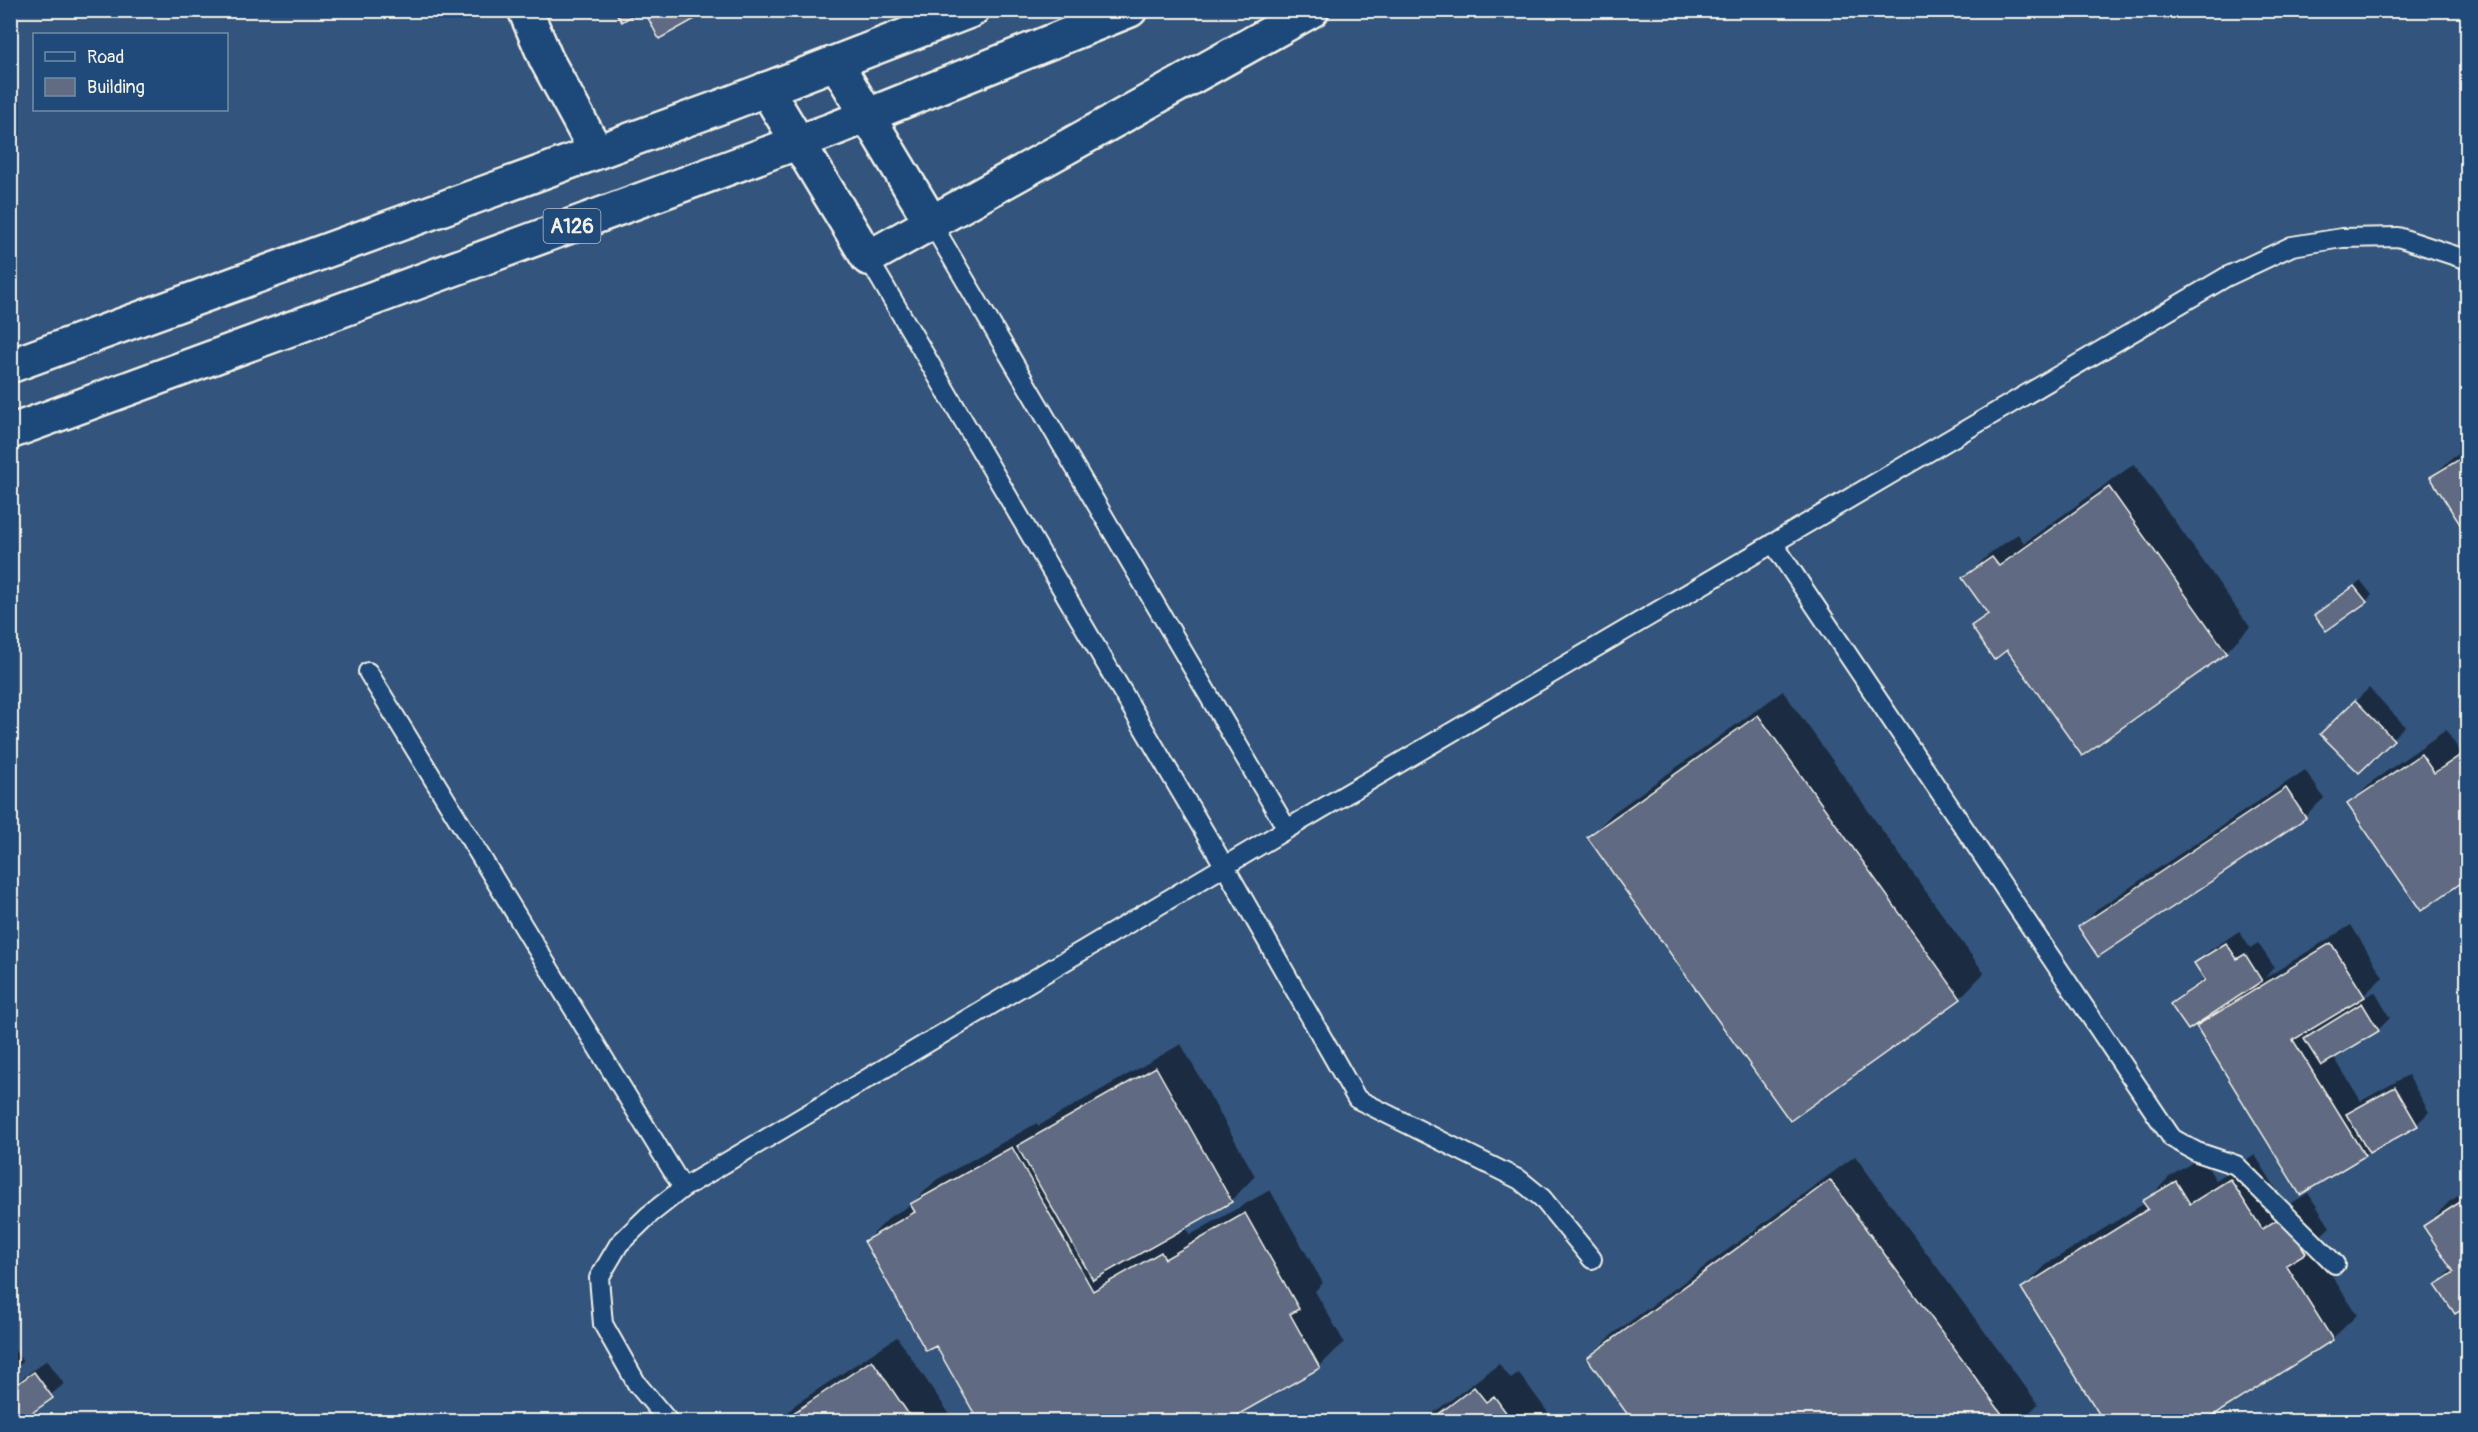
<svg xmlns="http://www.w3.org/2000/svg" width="2478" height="1432" viewBox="0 0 2478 1432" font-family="Pangolin,sans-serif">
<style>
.shadow{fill:#0007}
.building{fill:#616b82;stroke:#f4f1e8;stroke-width:1.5}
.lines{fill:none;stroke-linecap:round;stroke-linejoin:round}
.lane-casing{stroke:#f4f1e8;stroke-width:22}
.street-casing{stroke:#f4f1e8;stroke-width:38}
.highway-casing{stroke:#f4f1e8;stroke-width:38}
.lane{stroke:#1f4a7a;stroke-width:18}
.street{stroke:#1f4a7a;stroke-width:33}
.highway{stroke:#1f4a7a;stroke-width:33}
.labels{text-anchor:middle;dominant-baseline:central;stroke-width:4.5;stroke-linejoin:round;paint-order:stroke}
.shield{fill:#1f4a7a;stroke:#b4bfc7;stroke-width:1.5}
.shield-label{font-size:20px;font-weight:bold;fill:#f4f1e8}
</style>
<rect width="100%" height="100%" fill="#33547c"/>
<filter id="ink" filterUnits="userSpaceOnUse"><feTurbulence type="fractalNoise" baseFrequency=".0167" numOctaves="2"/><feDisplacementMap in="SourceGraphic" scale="12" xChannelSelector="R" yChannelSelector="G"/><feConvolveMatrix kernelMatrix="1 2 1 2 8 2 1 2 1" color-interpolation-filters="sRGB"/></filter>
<g filter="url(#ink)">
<!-- shadow -->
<path class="shadow" d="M 2468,448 L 2468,534 L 2432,477 L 2451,459 Z
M 2134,464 L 2250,627 L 2226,652 L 2007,648 L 1973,626 L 1988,611 L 1964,579 L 1989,554 L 2018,534 L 2024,543 Z
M 2361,581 L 2372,595 L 2366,601 L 2322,610 Z
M 2369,688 L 2405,726 L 2359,771 L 2322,734 Z
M 1783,691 L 1984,973 L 1960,998 L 1589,837 L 1613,813 Z
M 2446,730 L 2459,750 L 2468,744 L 2468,877 L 2349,805 L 2374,780 Z
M 2305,770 L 2324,798 L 2305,817 L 2080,927 L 2099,908 Z
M 2351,925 L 2383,977 L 2360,999 L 2375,992 L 2390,1018 L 2378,1030 L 2334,1057 L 2361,1101 L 2408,1075 L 2429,1112 L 2417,1124 L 2364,1155 L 2198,1026 L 2205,1018 L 2172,1004 L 2205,977 L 2196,964 L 2209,951 L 2239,931 L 2250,948 L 2258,943 L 2274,967 L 2265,978 Z
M 1181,1044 L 1255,1176 L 1231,1201 L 1185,1227 L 1190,1235 L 1270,1190 L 1323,1283 L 1315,1291 L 1344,1342 L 1319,1367 L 1215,1415 L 937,1343 L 866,1241 L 891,1216 L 911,1205 L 936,1180 L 1037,1123 L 1038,1126 Z
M 2255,1155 L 2287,1206 L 2308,1193 L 2330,1227 L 2312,1244 L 2357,1315 L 2332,1339 L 2023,1288 L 2047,1264 L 2145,1203 L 2169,1177 L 2201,1157 L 2216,1180 Z
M 1855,1156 L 2038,1404 L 2020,1422 L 1635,1422 L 1589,1358 L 1613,1334 Z
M 2468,1190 L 2468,1304 L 2437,1285 L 2453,1268 L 2425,1226 L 2450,1201 Z
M 897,1337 L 955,1422 L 779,1422 L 796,1404 Z
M 10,1344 L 23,1362 L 10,1374 Z
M 47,1360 L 64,1384 L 32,1410 L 40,1422 L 10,1422 L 10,1387 Z
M 1499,1364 L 1511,1379 L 1519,1373 L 1555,1422 L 1421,1422 Z"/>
<!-- building -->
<path class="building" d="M 614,10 L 641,10 L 622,22 Z
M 657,10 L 711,10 L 659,39 L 647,16 Z
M 2468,454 L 2468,537 L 2430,477 Z
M 2109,487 L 2227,653 L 2082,756 L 2007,650 L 1994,660 L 1971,626 L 1988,614 L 1962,578 L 1992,557 L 1999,566 Z
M 2354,586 L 2367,602 L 2326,631 L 2314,615 Z
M 2355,700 L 2394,740 L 2359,773 L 2320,734 Z
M 1758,715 L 1961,999 L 1790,1121 L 1587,837 Z
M 2468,750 L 2468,878 L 2421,911 L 2347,804 L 2421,754 L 2434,773 Z
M 2286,788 L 2306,818 L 2098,957 L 2078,927 Z
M 2226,943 L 2237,959 L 2245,954 L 2262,981 L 2188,1030 L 2170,1004 L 2205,980 L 2194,963 Z
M 2331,943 L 2365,997 L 2293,1040 L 2365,1156 L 2300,1195 L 2196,1026 Z
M 2362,1003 L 2379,1031 L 2321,1066 L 2304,1039 Z
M 1156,1067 L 1232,1202 L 1093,1280 L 1017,1146 Z
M 2395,1087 L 2418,1126 L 2369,1153 L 2346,1114 Z
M 1012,1147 L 1093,1291 L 1161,1252 L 1165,1259 L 1245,1213 L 1299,1309 L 1290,1314 L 1320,1368 L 1225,1422 L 1216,1422 L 1214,1417 L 1207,1422 L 979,1422 L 936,1346 L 926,1351 L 864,1241 L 915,1212 L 910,1204 Z
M 2230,1179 L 2262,1229 L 2283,1216 L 2306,1253 L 2286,1265 L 2333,1340 L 2203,1422 L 2104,1422 L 2021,1288 L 2148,1209 L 2142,1201 L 2176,1181 L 2190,1204 Z
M 1830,1180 L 2008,1422 L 1633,1422 L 1587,1358 Z
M 2468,1197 L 2468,1306 L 2455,1314 L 2435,1285 L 2454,1272 L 2423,1226 Z
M 872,1360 L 914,1422 L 780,1422 Z
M 34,1372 L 53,1398 L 19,1422 L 10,1422 L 10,1389 Z
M 1474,1387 L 1486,1402 L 1494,1396 L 1513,1422 L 1428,1422 Z"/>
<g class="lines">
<!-- lane casing -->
<g class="lane-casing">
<path id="lane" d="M 931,222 L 1287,829
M 868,258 L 1225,867 L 1357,1099 L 1520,1180 L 1542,1198 L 1592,1259
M 1773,543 L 2172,1138 L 2197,1152 L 2236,1165 L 2335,1264
M 368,672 L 683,1188
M 669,1422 L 637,1384 L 603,1324 L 599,1278 L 619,1244 L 649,1215 L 683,1188 L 1287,829 L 2226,277 L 2292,246 L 2342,238 L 2398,237 L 2468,260"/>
</g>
<!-- street casing -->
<g class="street-casing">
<path id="street" d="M 525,10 L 546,59 L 596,151
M 836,63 L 931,222
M 766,89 L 868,258 L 1312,10"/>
</g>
<!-- highway casing -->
<g class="highway-casing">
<path id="highway" d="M 10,366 L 723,106 L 972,10
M 10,432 L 834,129 L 1130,10"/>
</g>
<!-- lane -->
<use href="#lane" class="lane"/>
<!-- street -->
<use href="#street" class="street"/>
<!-- highway -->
<use href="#highway" class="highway"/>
</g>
</g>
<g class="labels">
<!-- shield labels -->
<rect class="shield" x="543.5" y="209" width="57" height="34" rx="4.5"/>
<g class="shield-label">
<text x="572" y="226">A126</text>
</g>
</g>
<!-- margin -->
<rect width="2478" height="1432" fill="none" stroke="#1f4a7a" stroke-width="36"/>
<rect x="18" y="18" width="2442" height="1396" fill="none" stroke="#f4f1e8" stroke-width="2" filter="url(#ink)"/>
<!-- legend -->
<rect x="33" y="33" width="195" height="78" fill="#1f4a7a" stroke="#748da6" stroke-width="1.5"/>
<rect x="45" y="52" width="30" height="9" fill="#1f4a7a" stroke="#748da6" stroke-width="1.5"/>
<text x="87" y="63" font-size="18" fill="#f4f1e8">Road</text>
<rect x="45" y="78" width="30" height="18" fill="#616b82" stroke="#748da6" stroke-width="1.5"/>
<text x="87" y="93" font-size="18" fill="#f4f1e8">Building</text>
</svg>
